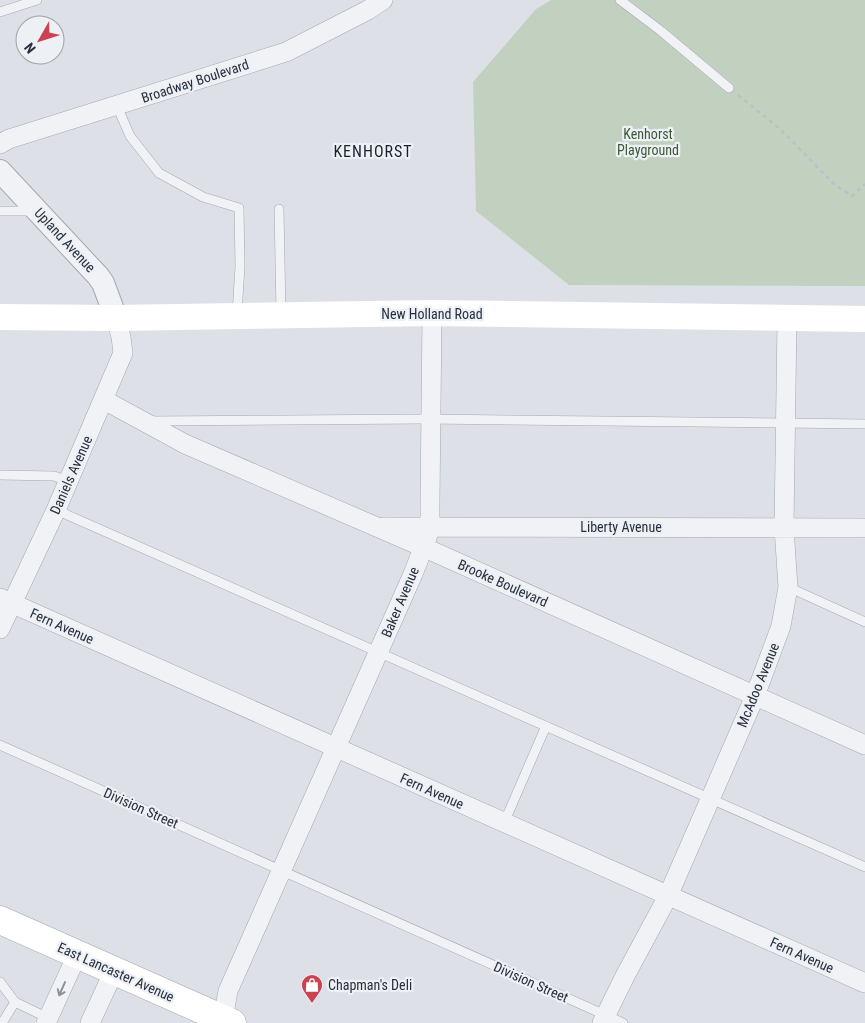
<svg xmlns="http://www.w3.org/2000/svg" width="865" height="1023" viewBox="0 0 865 1023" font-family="'Roboto Condensed',sans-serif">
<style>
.green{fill:#c2d1bf}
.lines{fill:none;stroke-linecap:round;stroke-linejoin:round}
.service-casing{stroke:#a3a8b1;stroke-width:10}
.minor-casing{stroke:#a3a8b1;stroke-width:20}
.tertiary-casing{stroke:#a3a8b1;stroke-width:24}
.primary-casing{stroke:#9da5b2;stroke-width:29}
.path{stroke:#bcbfc5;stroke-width:2.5;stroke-dasharray:4 4;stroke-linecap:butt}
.service{stroke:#f0f2f5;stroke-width:9}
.minor{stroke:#f0f2f5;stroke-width:19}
.tertiary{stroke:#f0f2f5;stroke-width:22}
.secondary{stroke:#fff;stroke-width:26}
.primary{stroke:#fff;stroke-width:28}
.oneway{stroke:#8c9099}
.labels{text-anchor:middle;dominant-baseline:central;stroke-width:4.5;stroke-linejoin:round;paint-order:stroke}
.street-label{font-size:14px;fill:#272e3d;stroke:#edf0f5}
.park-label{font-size:14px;fill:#3a5935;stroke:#edf0f5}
.poi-label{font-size:14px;fill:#272e3d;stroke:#edf0f5;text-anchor:start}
.quarter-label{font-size:16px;letter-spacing:1px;fill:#19202e;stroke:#edf0f5}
</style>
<rect width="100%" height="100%" fill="#dde1e7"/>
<!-- green -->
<path class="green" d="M 551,0 L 865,0 L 865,286 L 569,285 L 476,211 L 473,82 L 536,9 Z"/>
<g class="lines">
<!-- service casing -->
<g class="service-casing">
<path id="service" d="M 620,0 L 661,31 L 729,88
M 0,12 L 37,0
M 117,106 L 130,136 L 159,173 L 203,197 L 239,208 L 240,266 L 237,314
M 279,209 L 281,313
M 0,211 L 34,211
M 150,421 L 425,419 L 865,424
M 0,475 L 54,476 L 68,481
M 56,510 L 865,867
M 788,587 L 865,622
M 0,745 L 623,1023
M 504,823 L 546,726
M 0,982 L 15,1002 L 48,1018
M 2,1023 L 15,1002"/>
</g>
<!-- minor casing -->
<g class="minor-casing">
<path id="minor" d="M 0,144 L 9,139 L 286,52 L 368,10 L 383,0
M 104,400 L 185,444 L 423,547 L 865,745
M 383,527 L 865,528
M 0,598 L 865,983
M 0,629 L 56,510 L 123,353 L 121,337 L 116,318
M 223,1019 L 228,991 L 413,574 L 427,538 L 430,526 L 430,503 L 432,313
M 46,1023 L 77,955
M 90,1023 L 114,971
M 602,1023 L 625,976 L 668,896 L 755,696 L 781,626 L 788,587 L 784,528 L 787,319"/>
</g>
<!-- tertiary casing -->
<g class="tertiary-casing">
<path id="tertiary" d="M 0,171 L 98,276 L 103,283 L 116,318"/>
</g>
<!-- primary casing -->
<g class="primary-casing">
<path id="primary" d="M 0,920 L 232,1023"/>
</g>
<!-- path -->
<path class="path" d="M 738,95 L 780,129 L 834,184 L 852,196 L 865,184"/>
<!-- service -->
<use href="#service" class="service"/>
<!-- minor -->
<use href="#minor" class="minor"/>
<!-- tertiary -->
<use href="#tertiary" class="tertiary"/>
<!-- secondary -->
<path class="secondary" d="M 0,317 L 116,318 L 432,313 L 865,319"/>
<!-- primary -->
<use href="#primary" class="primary"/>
</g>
<!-- one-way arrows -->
<defs><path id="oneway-shaft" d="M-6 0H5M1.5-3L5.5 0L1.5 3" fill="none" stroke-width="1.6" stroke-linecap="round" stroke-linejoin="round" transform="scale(1.25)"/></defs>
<use class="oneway" href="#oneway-shaft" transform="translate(62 989) rotate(114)"/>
<!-- icons -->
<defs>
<g id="shop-pin" transform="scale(1.125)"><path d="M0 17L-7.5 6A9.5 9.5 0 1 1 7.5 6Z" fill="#cb4352" stroke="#edf0f5"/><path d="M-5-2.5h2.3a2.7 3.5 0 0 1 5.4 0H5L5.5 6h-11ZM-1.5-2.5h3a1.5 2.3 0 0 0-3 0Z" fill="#fff"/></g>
</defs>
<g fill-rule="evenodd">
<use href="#shop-pin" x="312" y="985"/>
</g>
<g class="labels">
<!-- street labels -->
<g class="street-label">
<text transform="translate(195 81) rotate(-18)">Broadway Boulevard</text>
<text transform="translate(65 240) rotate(47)">Upland Avenue</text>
<text x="432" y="314">New Holland Road</text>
<text transform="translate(71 475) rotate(-66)">Daniels Avenue</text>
<text x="621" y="527">Liberty Avenue</text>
<text transform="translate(503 583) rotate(24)">Brooke Boulevard</text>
<text transform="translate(400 602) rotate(-67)">Baker Avenue</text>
<text transform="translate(62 626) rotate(24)">Fern Avenue</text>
<text transform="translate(758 685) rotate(-68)">McAdoo Avenue</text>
<text transform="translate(432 791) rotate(24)">Fern Avenue</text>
<text transform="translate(141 808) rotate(24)">Division Street</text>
<text transform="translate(802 955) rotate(24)">Fern Avenue</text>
<text transform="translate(116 972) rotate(24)">East Lancaster Avenue</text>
<text transform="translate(531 982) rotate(24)">Division Street</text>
</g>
<!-- park labels -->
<g class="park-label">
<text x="648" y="134">Kenhorst<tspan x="648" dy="16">Playground</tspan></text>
</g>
<!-- poi labels -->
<g class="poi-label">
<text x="328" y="985">Chapman's Deli</text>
</g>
<!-- quarter labels -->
<g class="quarter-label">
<text x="373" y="151">KENHORST</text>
</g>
</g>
<!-- north arrow -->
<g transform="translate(40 40) rotate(231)"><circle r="24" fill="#edf0f5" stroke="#9ea2ab"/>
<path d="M0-4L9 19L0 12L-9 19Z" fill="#cb4352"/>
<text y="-8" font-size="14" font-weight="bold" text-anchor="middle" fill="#272e3d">N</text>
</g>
</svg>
